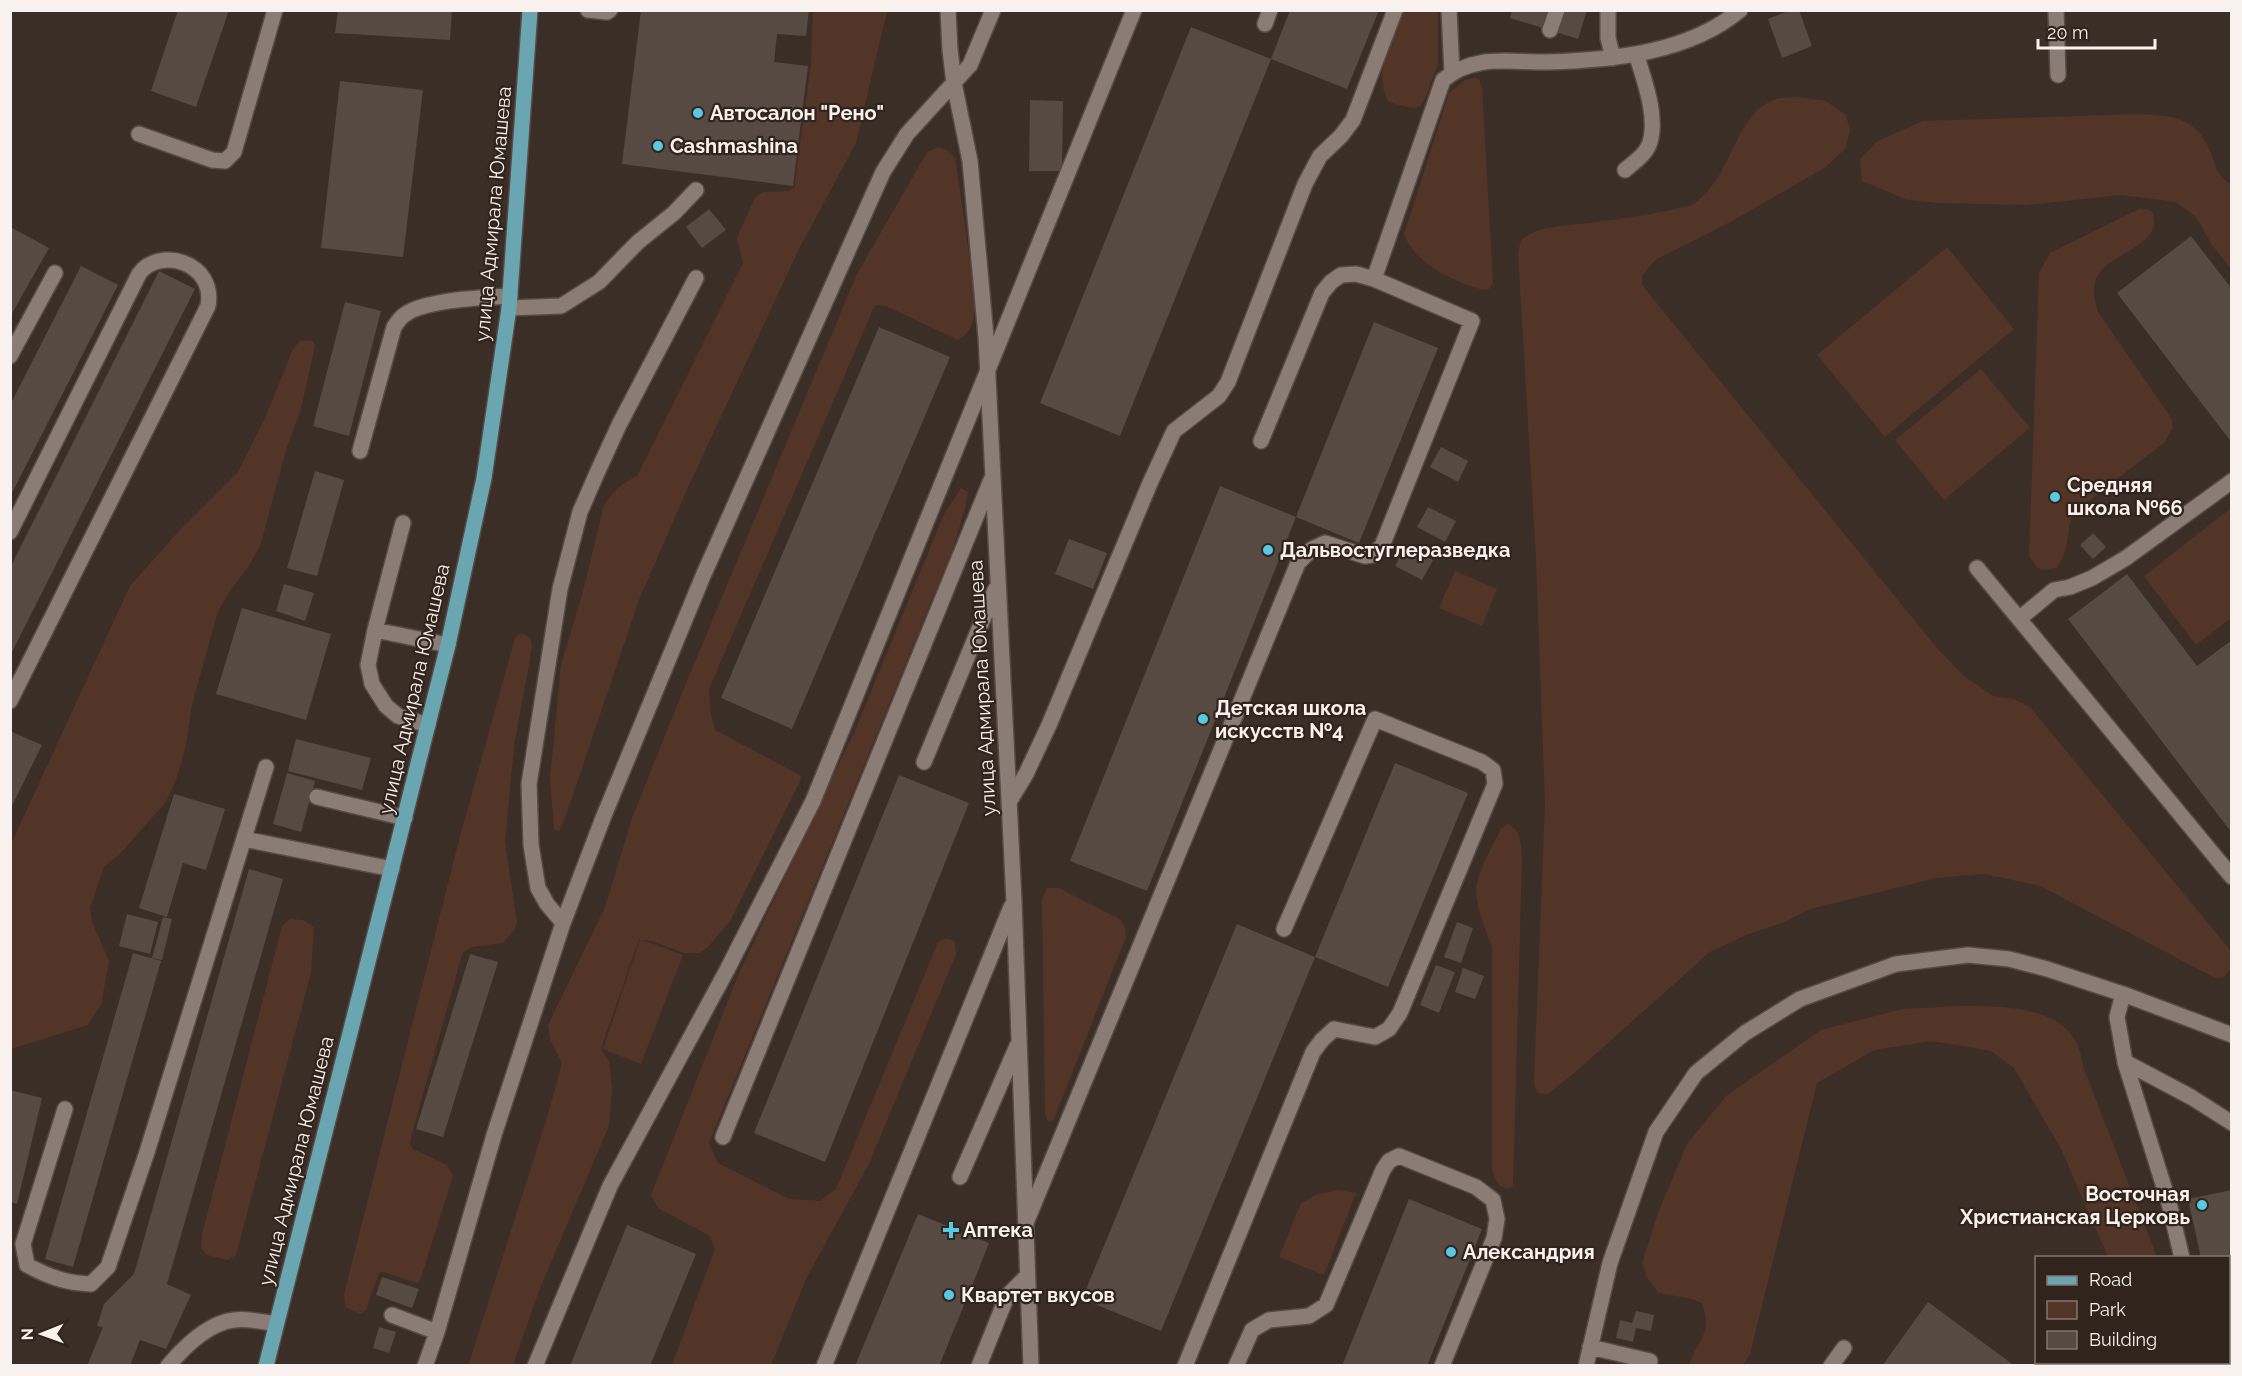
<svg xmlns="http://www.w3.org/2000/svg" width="2242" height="1376" viewBox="0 0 2242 1376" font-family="Raleway,sans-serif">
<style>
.green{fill:#523526}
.building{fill:#574a43}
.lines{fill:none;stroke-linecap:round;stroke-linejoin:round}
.minor-casing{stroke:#554b45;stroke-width:18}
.major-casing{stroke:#554b45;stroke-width:18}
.minor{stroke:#8b7c75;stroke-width:15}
.major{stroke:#69a6b2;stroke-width:15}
.poi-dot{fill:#57c9e2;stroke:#30241d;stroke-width:2}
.labels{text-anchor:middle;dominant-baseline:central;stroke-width:4.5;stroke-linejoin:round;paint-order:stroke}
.poi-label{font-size:20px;font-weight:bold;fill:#f9f1ed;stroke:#30241d;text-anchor:start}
.street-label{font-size:20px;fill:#f9f1ed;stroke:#30241d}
</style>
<rect width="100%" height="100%" fill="#3a2e27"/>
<!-- green -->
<path class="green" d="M 813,11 L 887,11 L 856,143 L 799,249 L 685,494 L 639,600 L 564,821 L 560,830 L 556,831 L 554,829 L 550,779 L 561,665 L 583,591 L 604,505 C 613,491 622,483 637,476 L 743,263 L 737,238 L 755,197 L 763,192 L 789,191 L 794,188 L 811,64 Z
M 1402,11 L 1438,11 L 1438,64 L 1424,101 L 1420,106 L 1414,108 L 1398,105 L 1388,101 C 1372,73 1393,38 1402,11 Z
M 1473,78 L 1479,79 L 1482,87 L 1493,283 L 1489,289 L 1484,290 C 1455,283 1414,263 1404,234 L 1449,93 L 1465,80 Z
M 1800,97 L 1826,101 L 1846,115 L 1850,131 L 1845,149 L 1826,167 L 1734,220 L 1655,260 L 1643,275 L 1642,285 L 1937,648 L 1964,676 L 1993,696 L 2014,699 L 2030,707 L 2231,951 L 2231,969 L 2224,977 L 2215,978 L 2040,886 L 1985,874 L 1936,878 L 1810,909 L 1785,922 L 1746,935 L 1710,952 L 1572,1075 L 1548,1094 L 1539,1093 L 1535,1088 L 1534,1080 L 1545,804 L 1536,559 L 1518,253 L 1521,240 C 1541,224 1571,226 1596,222 C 1628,218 1661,213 1692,205 C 1704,197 1715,183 1722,170 C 1737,144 1748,103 1782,98 C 1787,97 1794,97 1800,97 Z
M 2138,114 C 2172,115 2197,117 2211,153 C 2217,170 2216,174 2231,184 L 2231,269 L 2212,245 L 2196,217 L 2176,202 L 2121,195 L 2027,205 L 1939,203 L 1908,200 L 1862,181 L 1860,159 L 1878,141 L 1923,121 Z
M 939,147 C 948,150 953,153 956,162 L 976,305 C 973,320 972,333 958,340 L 886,306 L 875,305 L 709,689 L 711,714 L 715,730 L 800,775 L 801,779 L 730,921 L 708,947 L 700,953 L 684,953 L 652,941 L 639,939 L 601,1049 L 609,1062 L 612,1088 L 609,1126 L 540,1288 L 513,1365 L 468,1366 L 548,1114 L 562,1063 L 550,1039 L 548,1025 L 605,907 L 632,818 L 686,683 L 857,274 L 927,152 Z
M 2139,209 L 2147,209 L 2152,212 C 2166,247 2106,252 2096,279 C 2092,290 2095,302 2098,312 L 2172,419 L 2172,429 L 2165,442 L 2073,513 C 2066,532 2070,552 2056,568 C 2039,571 2038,571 2029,555 L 2039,273 L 2050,253 Z
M 1947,247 L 2014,329 L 1885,437 L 1817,355 Z
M 305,340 L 313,341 L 315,346 L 301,409 L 286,450 L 261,543 L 249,566 L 230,591 L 218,611 L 192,705 L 186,745 L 176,780 L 166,802 L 119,855 L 104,867 L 90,908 L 92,922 L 109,961 L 101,1005 L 88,1025 L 11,1049 L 11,844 L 130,586 L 178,532 L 238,472 L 265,418 L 293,349 L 299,342 Z
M 1981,369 L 2030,428 L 1944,500 L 1895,440 Z
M 961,488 L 968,492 L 965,508 L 954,546 L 709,1143 L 718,1163 L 789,1199 L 820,1201 L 836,1189 L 938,942 L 947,938 L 955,942 L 956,954 L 869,1164 L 807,1277 L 771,1365 L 672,1365 L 715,1249 L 710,1236 L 658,1208 L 651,1195 L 739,973 L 856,728 L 944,514 Z
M 2231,508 L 2231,618 L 2196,645 L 2144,576 Z
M 1455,571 L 1497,589 L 1482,626 L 1439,608 Z
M 519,634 L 526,635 L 531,639 L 532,648 L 514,747 L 505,842 L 517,922 L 515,929 L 503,943 L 472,947 L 463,952 L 411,1137 L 410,1144 L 413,1149 L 447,1165 L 453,1176 L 420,1281 L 417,1283 L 383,1272 L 379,1273 L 366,1310 L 360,1314 L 345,1307 L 344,1294 L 459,840 L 515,638 Z
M 1507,824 C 1522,829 1521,846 1522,860 L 1513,1185 L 1509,1189 C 1497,1187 1495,1180 1492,1169 L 1492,947 C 1487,933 1477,909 1476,894 C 1476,872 1492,848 1501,829 Z
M 1047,888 L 1059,888 L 1118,918 L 1125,926 L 1126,937 L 1054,1119 L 1050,1122 L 1047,1120 L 1045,1112 L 1042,899 Z
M 290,919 L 303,920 L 314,927 L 311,973 L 236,1255 L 228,1260 L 207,1255 L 201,1248 L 202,1234 L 282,926 Z
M 640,939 L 683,955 L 641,1064 L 603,1049 Z
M 1957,1006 C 1994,1006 2062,1004 2078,1046 C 2081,1053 2082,1062 2084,1069 L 2157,1257 L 2108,1257 L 2061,1149 L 2014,1068 L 1991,1051 L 1931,1041 L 1874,1050 L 1817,1083 L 1750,1354 L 1743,1365 L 1689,1365 C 1698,1339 1713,1334 1702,1303 L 1692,1299 L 1659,1293 L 1647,1278 L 1642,1263 L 1658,1213 L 1687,1144 L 1726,1096 L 1821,1030 L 1902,1009 Z
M 1337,1190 L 1356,1193 L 1324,1275 L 1279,1257 L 1301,1203 L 1316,1195 Z"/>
<!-- building -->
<path class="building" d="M 178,10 L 229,10 L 196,107 L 151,91 Z
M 338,10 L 452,10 L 450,40 L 335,33 Z
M 641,10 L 809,10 L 806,36 L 777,34 L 774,62 L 808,66 L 793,186 L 622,164 Z
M 1290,10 L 1379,10 L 1347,89 L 1271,59 Z
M 1512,10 L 1587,10 L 1578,39 L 1510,18 Z
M 1791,10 L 1799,10 L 1812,46 L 1782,58 L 1768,19 Z
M 1191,27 L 1271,59 L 1120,436 L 1040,403 Z
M 340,81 L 423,90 L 403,257 L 321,248 Z
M 1030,100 L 1063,101 L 1062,171 L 1029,171 Z
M 709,209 L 726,230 L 702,248 L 686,227 Z
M 12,228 L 49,248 L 10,317 L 10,230 Z
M 2191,236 L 2232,289 L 2232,443 L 2117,293 Z
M 81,266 L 118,285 L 10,497 L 10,405 Z
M 159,271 L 195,289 L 10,656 L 10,568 Z
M 345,302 L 381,311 L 349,436 L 313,426 Z
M 1374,322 L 1438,348 L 1359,543 L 1296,517 L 1147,891 L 1070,861 L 1220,486 L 1296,517 Z
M 879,327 L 950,357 L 792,729 L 721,698 Z
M 1441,447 L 1468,461 L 1458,482 L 1430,467 Z
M 315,471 L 344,480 L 317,576 L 287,568 Z
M 1428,507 L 1456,521 L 1445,542 L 1417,527 Z
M 2093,533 L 2106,547 L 2093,559 L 2080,545 Z
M 1069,539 L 1107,553 L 1093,589 L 1055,574 Z
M 1406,545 L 1433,560 L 1422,580 L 1395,566 Z
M 2127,574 L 2197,666 L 2232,640 L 2232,833 L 2068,619 Z
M 284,584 L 314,593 L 305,621 L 276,611 Z
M 242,608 L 331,634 L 306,720 L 216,694 Z
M 10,731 L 42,745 L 10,810 Z
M 296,739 L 371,758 L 362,790 L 288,771 Z
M 1395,763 L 1468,793 L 1388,987 L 1315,957 Z
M 287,773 L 315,781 L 301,832 L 273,824 Z
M 899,775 L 969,803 L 825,1162 L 754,1133 Z
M 174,794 L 225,809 L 206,870 L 183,863 L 167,917 L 139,908 Z
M 249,869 L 283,879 L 167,1284 L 191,1295 L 166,1349 L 140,1340 L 130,1366 L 87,1366 L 103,1327 L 97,1326 L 104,1304 L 134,1274 Z
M 127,914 L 158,922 L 150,954 L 119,946 Z
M 163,917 L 172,919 L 162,960 L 152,958 Z
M 1457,922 L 1473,928 L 1461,963 L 1444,957 Z
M 1237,924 L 1315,957 L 1161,1331 L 1082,1299 Z
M 133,953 L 161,961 L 73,1267 L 45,1259 Z
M 470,954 L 498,962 L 443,1137 L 416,1129 Z
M 1436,965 L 1455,972 L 1439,1013 L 1420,1005 Z
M 1463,968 L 1484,976 L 1475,999 L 1455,992 Z
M 10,1090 L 42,1098 L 17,1204 L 10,1202 Z
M 2232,1190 L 2232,1289 L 2228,1289 L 2228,1258 L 2201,1258 L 2188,1199 Z
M 1409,1199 L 1482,1229 L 1427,1366 L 1342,1366 Z
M 918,1214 L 989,1243 L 976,1276 L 939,1366 L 855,1366 Z
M 627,1225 L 696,1254 L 650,1366 L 570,1366 Z
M 382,1277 L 419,1289 L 412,1308 L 376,1295 Z
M 1928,1302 L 2015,1366 L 1882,1366 Z
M 1636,1311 L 1654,1315 L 1651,1331 L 1636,1328 L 1633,1342 L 1616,1338 L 1620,1320 L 1632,1323 Z
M 379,1327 L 396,1332 L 389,1353 L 373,1348 Z"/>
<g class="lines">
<!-- minor casing -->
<g class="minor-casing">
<path id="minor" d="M 588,10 L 607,12 L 610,10
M 948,10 L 950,50 L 954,83 L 970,161 L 986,337 L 1014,901 L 1031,1366
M 1449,10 L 1452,73
M 1608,10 L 1608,38 L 1613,58
M 2056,10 L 2058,75
M 1265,24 L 1270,10
M 1550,30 L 1557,10
M 139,134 L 212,160 L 225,161 L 234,152 L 275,10
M 1625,170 C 1633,163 1643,157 1648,147 C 1660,122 1644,79 1636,54
M 1374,279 L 1443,80 C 1475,53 1511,63 1548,62 C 1612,60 1689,53 1740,10
M 509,308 L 561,306 L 599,282 L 638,242 L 674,213 L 696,190
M 10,356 L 55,273
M 360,451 L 394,327 C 397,323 400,318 403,316 C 423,299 484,298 510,296
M 403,523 L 375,630 L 368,665 L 372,684 L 386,706 L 398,716 L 428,725
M 10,532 L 139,274 C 159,246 216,262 208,306 L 10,701
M 1977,568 L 2232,877
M 2019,619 L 2054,590 L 2070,587 L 2092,578 L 2126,558 L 2232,481
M 375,630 L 448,645
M 924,762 L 995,590
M 317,797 L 405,818
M 1009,802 L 1026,774 L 1049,725 L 1150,483 L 1174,431 L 1219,396 L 1228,382 L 1305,184 L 1320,156 L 1341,136 L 1353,120 L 1395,10
M 244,839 L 392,869
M 563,923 L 547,904 L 538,888 L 531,845 L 529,784 L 560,589 L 580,512 L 597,473 L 619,425 L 696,278
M 2123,994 L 2117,1017 L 2125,1062 L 2191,1097 L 2232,1123
M 2125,1062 L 2169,1203 L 2182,1258
M 65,1109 L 23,1244 L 27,1265 C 49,1277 66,1283 91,1284 L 108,1267 L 147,1152 L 266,767
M 723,1137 L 991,480
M 960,1177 L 1017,1046
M 1026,1223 L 1298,563 L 1312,549 L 1325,543 L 1365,556 L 1372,555 L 1382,546 L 1472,321 L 1374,279 L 1356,274 L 1341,275 L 1331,282 L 1322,293 L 1261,441
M 392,1315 L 437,1332
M 1590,1347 L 1650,1361
M 168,1366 C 184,1347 208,1323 234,1320 C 248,1318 263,1322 276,1324
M 425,1366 L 437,1332 L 494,1135 L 563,923 L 603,818 L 703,576 L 883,172 L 907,134 L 970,65 L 993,10
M 535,1366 L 610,1186 L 727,970 L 813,801 L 1134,10
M 824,1366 L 1011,907
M 979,1366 L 1007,1296 L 1027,1276
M 1185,1366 L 1313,1052 L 1322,1040 L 1334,1029 L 1375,1037 L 1389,1029 L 1400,1013 L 1495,784 L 1493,770 L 1482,762 L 1375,719 L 1284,929
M 1236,1366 L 1252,1330 L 1269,1320 L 1309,1316 L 1326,1305 L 1383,1170 L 1389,1161 L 1399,1156 L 1476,1187 L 1493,1200 L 1497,1219 L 1494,1238 L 1442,1366
M 1586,1366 L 1610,1263 L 1656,1132 L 1696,1073 L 1745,1033 L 1800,999 L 1896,964 L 1968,955 L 2009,959 L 2047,969 L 2123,994 L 2232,1035
M 1831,1366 L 1844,1348"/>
</g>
<!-- major casing -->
<g class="major-casing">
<path id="major" d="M 266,1366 L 448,645 L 484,478 L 509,308 L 530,10"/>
</g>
<!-- minor -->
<use href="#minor" class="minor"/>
<!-- major -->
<use href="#major" class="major"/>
</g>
<!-- markers -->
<g class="poi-dot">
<circle cx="698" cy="113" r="6"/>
<circle cx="658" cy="146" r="6"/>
<circle cx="2055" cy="497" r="6"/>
<circle cx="1268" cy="550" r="6"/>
<circle cx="1203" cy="719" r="6"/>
<circle cx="2202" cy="1205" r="6"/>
<path d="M948 1221h6v6h6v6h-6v6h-6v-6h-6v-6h6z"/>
<circle cx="1451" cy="1252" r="6"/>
<circle cx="949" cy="1295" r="6"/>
</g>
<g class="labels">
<!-- poi labels -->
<g class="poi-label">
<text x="710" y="113">Автосалон "Рено"</text>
<text x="670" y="146">Cashmashina</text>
<text x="2067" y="485">Средняя<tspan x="2067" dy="23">школа №66</tspan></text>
<text x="1280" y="550">Дальвостуглеразведка</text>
<text x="1215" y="708">Детская школа<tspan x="1215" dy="23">искусств №4</tspan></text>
<text x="2190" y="1194" text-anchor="end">Восточная<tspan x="2190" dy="23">Христианская Церковь</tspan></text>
<text x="963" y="1230">Аптека</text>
<text x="1463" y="1252">Александрия</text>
<text x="961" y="1295">Квартет вкусов</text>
</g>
<!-- street labels -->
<g class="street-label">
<text transform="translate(493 214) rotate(-85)">улица Адмирала Юмашева</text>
<text transform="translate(982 688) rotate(-93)">улица Адмирала Юмашева</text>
<text transform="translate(414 689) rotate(-77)">улица Адмирала Юмашева</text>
<text transform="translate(296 1161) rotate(-76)">улица Адмирала Юмашева</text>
</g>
</g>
<!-- border -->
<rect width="2242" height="1376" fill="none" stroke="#f9f1ed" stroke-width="24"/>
<!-- legend -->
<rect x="2035" y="1256" width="195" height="108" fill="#30241d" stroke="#807670" stroke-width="1.5"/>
<rect x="2047" y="1276" width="30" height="9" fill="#69a6b2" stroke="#807670" stroke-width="1.5"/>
<text x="2089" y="1286" font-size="18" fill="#f9f1ed">Road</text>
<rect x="2047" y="1301" width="30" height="18" fill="#523526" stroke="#807670" stroke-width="1.5"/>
<text x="2089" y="1316" font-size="18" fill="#f9f1ed">Park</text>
<rect x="2047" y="1331" width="30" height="18" fill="#574a43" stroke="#807670" stroke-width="1.5"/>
<text x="2089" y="1346" font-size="18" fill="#f9f1ed">Building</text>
<!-- north arrow -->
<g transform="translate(42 1334) rotate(269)" stroke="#30241d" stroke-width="4.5" paint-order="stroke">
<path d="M0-4.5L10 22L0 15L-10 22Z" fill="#f9f1ed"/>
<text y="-9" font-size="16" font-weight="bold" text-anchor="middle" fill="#f9f1ed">N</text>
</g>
<!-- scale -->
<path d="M2038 39v9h117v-9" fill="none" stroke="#f9f1ed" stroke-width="3"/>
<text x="2047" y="39" font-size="18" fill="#f9f1ed" stroke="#30241d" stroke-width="4.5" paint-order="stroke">20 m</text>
</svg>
